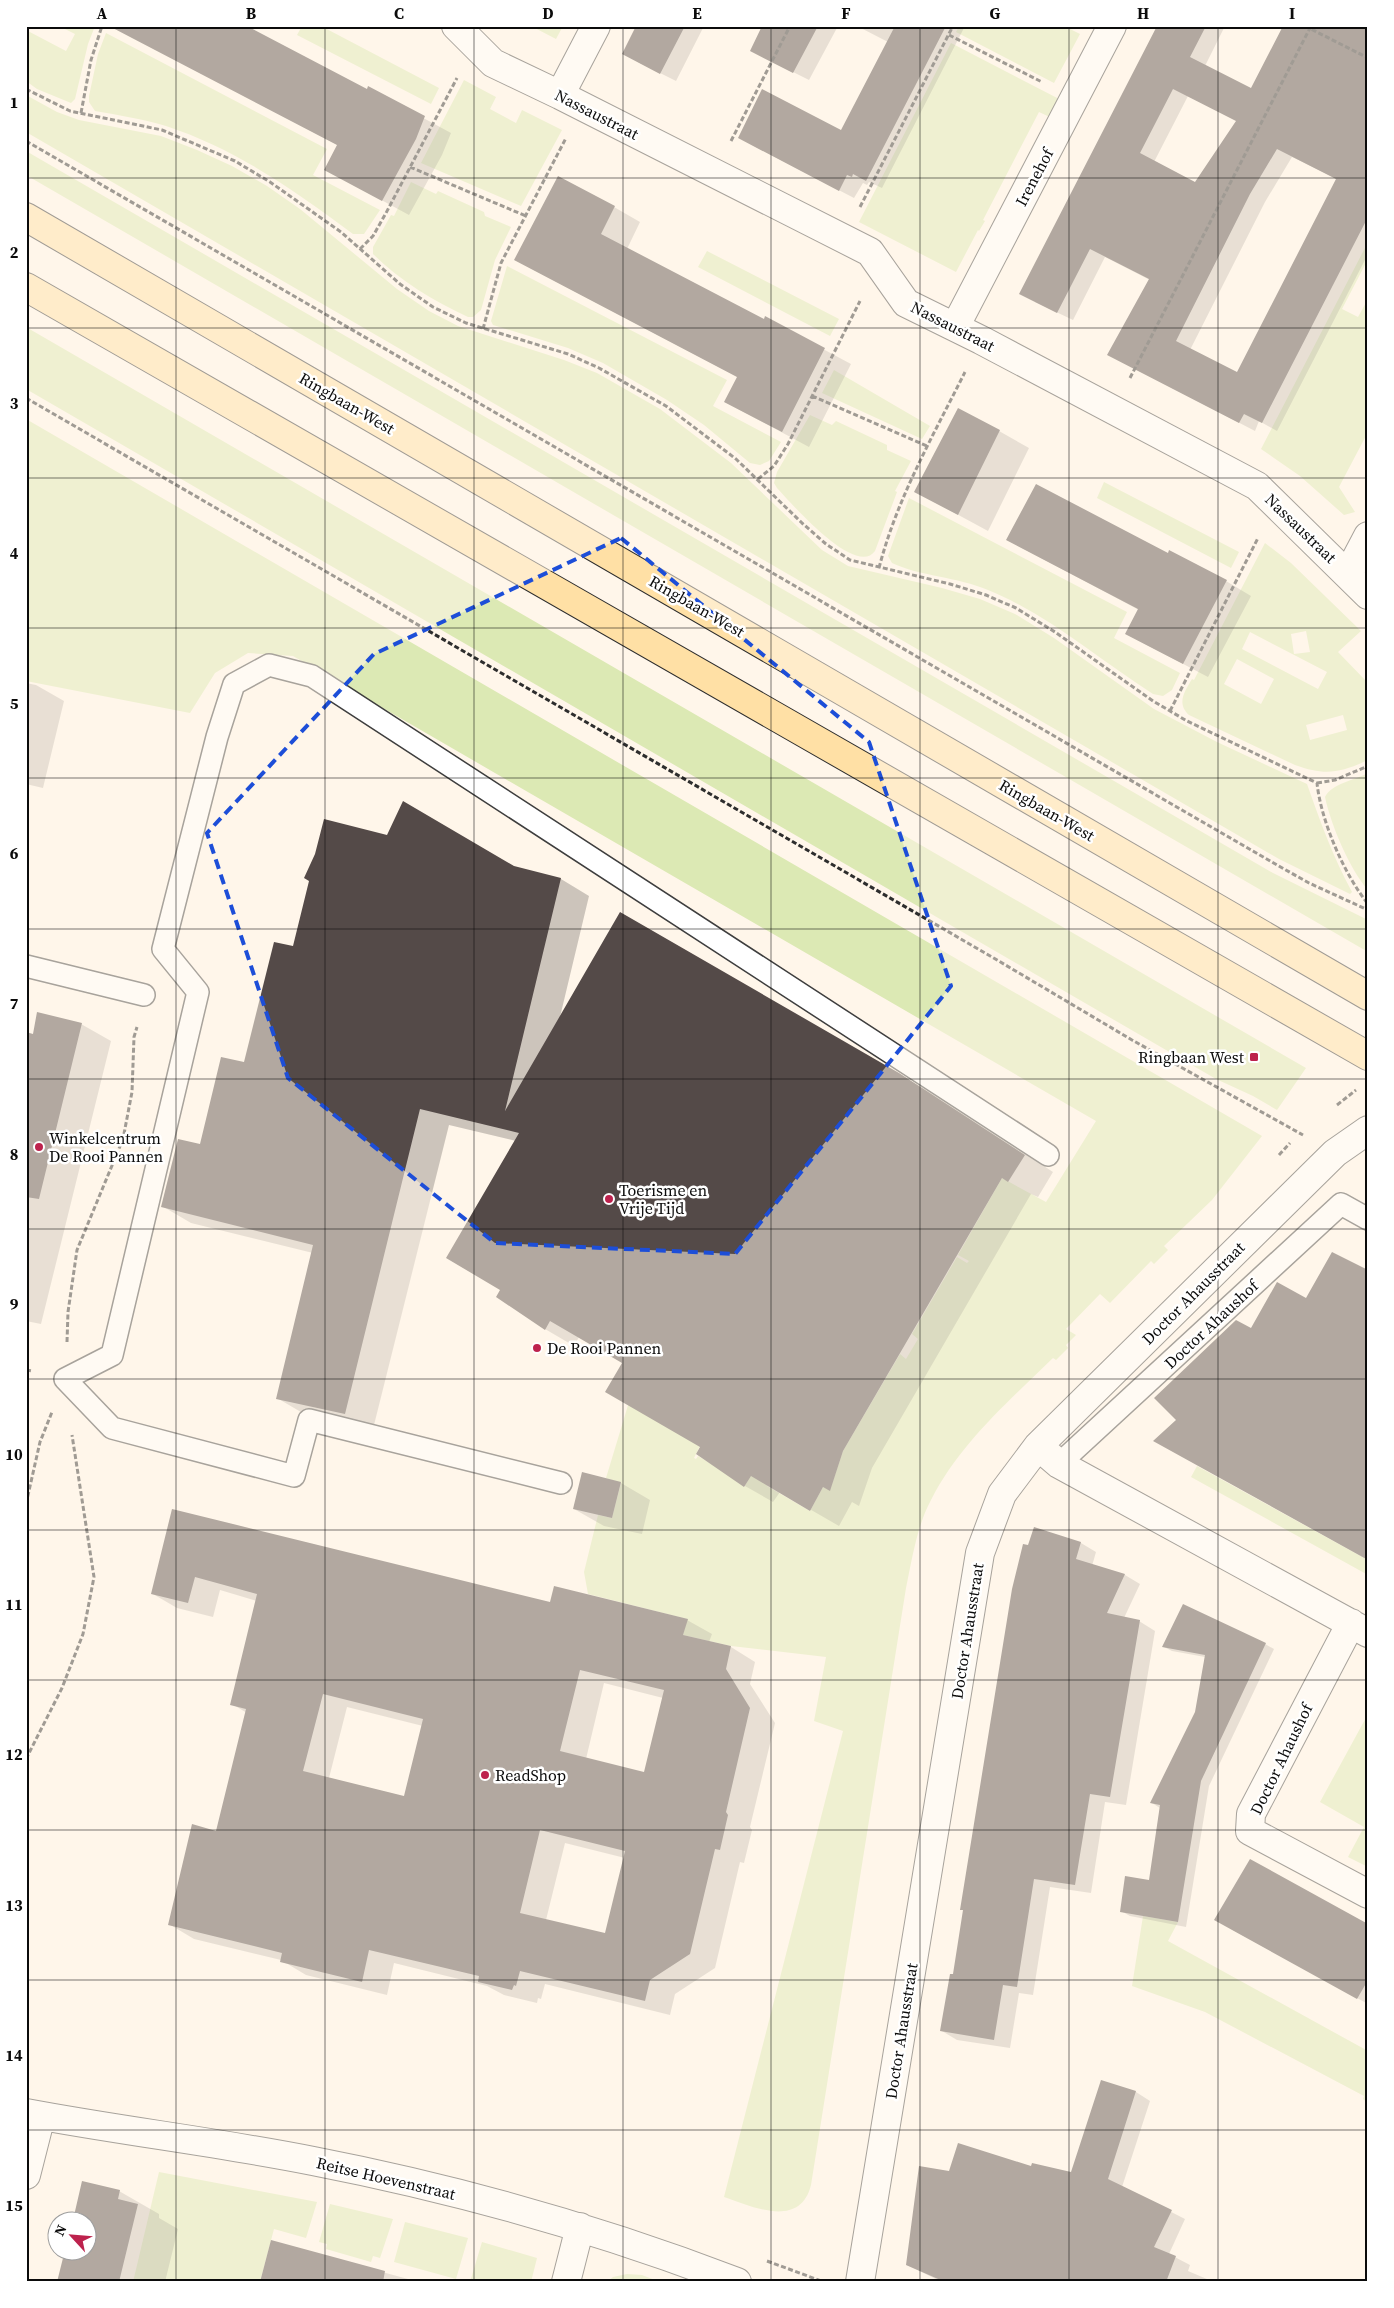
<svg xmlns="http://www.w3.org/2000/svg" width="1394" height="2308" viewBox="0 0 1394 2308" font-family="'Source Serif 4',serif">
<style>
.green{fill:#dce9b4;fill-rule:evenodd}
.shadow{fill:#0003;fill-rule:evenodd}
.building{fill:#544a48;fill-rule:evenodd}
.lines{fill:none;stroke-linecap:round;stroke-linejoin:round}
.lane-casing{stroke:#3e3e3e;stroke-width:24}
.street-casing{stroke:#3e3e3e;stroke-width:30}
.secondary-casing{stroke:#2d2d2d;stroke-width:30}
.path{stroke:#2d2d2d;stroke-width:3;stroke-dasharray:5 2.5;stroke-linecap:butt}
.lane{stroke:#fff;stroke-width:21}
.street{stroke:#fff;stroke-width:28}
.secondary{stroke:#ffe0a5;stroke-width:28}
.marked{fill:none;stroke:#1d4ed8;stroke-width:4;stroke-dasharray:10 6;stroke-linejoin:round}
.grid{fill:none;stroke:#0b0b0b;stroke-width:1;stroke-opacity:0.55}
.poi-dot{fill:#bd224d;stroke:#fff;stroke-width:2}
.labels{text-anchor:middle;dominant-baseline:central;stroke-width:5;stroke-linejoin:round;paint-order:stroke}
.street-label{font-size:16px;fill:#0b0b0b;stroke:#fff}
.poi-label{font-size:16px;fill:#0b0b0b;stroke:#fff;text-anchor:start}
.neatline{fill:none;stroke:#0b0b0b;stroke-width:2}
.grid-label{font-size:16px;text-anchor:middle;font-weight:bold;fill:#0b0b0b}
</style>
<rect width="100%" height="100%" fill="#fff6ea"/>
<!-- green -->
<path class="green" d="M 59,26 L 95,26 L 88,44 L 75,99 L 71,103 L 37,89 L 26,81 L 26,30 L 66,51 L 75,34 Z
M 302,26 L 321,26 L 439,88 L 431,104 L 297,35 Z
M 531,26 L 563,26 L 556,39 Z
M 959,26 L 1064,26 L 1080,34 L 1054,83 L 956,32 Z
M 106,33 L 327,149 L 313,175 L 380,210 L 364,234 L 353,234 C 294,190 236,149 166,126 C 143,119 118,115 95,111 L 89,102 L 89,96 L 98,54 Z
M 951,43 L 1063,101 L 1054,119 L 1039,112 L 983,220 L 985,221 L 979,231 L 978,230 L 956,272 L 859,222 Z
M 464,80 L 496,97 L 490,109 L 516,123 L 522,110 L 562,130 L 521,206 L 421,163 Z
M 26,95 L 57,112 L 79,120 L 161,136 L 197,150 L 232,166 L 267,186 L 300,209 L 397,289 L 429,311 L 458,326 L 564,360 L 597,373 L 660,409 L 731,463 L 822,550 L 848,566 L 942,588 L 980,599 L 1015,614 L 1054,638 L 1154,709 L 1217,742 L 1307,784 C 1320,821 1333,857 1352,892 L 1350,894 L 1279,859 L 26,132 Z
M 26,151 L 1273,873 L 1368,920 L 1368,952 L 26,175 Z
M 411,182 L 436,194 L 438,191 L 484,212 L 485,216 L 511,227 L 495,260 L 481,310 L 473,317 L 468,317 C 434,301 400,281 373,254 L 373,247 L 391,215 L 394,216 Z
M 1368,242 L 1368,259 L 1342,309 L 1358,317 L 1368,299 L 1368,432 L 1339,487 L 1355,512 L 1344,515 L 1300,476 L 1261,449 Z
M 707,251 L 839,319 L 830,336 L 698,267 Z
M 507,266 L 727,380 L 713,406 L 781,442 L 769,461 L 760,465 L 750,463 L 704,425 L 667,400 L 603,363 L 568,348 L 493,325 L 491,321 Z
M 26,327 L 1306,1068 L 1277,1110 L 1253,1096 L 1216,1079 L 26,389 Z
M 834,370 L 930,426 L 922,439 L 822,393 Z
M 810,415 L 832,425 L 836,421 L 887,445 L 887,450 L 911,461 L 895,491 L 897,492 L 875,551 C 856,578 791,503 777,488 L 774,483 L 777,472 Z
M 26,419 L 1262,1136 L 1212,1200 L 1164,1246 L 1168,1250 L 1154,1264 L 1151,1261 L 1110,1303 L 1100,1294 L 1066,1329 L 1076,1335 L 1066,1345 L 1068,1348 L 1056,1360 L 1053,1358 C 1009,1401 960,1443 931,1500 C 917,1526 912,1559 906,1588 L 811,2185 C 800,2229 753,2207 724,2197 L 843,1731 L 814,1721 L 826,1657 L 731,1646 L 683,1635 L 687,1619 L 588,1594 L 584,1572 L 598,1515 L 612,1518 L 621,1483 L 606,1478 L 629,1402 L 702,1442 L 694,1458 L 696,1459 L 698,1456 L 743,1483 L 744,1487 L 765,1452 L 781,1462 L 767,1486 L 810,1511 L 823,1487 L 830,1490 L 843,1451 L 900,1354 L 906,1359 L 918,1339 L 912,1334 L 957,1257 L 967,1263 L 969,1261 L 958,1255 L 1002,1178 L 1046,1202 L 1096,1121 L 293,656 L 248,653 L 215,673 L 190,713 L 26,681 Z
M 1104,482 L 1239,552 L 1231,568 L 1097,498 Z
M 909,498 L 1127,612 L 1114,638 L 1180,673 L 1172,690 L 1163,696 L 1153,694 C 1098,659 1049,615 988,590 C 958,577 919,576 892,563 L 888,556 Z
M 1265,543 L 1291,563 L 1361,631 L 1338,652 L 1368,683 L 1368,760 C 1340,773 1325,776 1295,765 L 1189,715 C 1176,703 1185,691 1192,679 L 1194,680 ZM 1306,631 L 1310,652 L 1294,654 L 1291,634 ZM 1250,632 L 1327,672 L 1318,689 L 1242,649 ZM 1237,659 L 1274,679 L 1261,704 L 1224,684 ZM 1343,715 L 1347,730 L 1310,740 L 1306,725 Z
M 1368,773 L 1368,890 C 1349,868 1331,825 1325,797 C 1331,784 1355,780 1368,773 Z
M 1197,1466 L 1368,1560 L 1368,1575 L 1191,1477 Z
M 1368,1714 L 1368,1867 L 1348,1857 L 1364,1827 L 1320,1802 Z
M 1143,1916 L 1178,1922 L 1168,1941 L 1368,2051 L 1368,2103 L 1363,2099 L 1364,2096 L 1205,2012 L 1132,1986 Z
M 159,2172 L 317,2202 L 306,2238 L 274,2229 L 260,2282 L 133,2282 Z
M 330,2204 L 393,2219 L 380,2258 L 373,2256 L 371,2262 L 326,2249 L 327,2244 L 319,2242 Z
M 405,2222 L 468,2238 L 456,2279 L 394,2262 Z
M 482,2242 L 537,2258 L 531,2282 L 470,2282 Z
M 627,2274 L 642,2275 L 660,2282 L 607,2282 L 613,2277 Z"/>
<!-- shadow -->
<path class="shadow" d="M 638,26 L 704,26 L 676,81 L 638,62 Z
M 764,26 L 838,26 L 809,80 L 767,59 Z
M 857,26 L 965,26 L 882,188 L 869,182 L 867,185 L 863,183 L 854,198 L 754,146 L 842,132 L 888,42 Z
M 1158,26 L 1225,26 L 1205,66 L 1251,90 L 1368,26 L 1368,254 L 1277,431 L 1259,421 L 1255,431 L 1124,363 L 1150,280 L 1105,257 L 1073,320 L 1035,302 ZM 1188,96 L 1237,121 L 1196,184 L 1154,162 ZM 1292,157 L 1337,179 L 1237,374 L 1190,350 L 1265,202 Z
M 115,28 L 367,90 L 368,88 L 451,133 L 442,155 L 409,215 L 326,170 L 338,145 Z
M 614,207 L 640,222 L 627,249 L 764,320 L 765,318 L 851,364 L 809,447 L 725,402 L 738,377 L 515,260 Z
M 999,431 L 1029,448 L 988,531 L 916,492 Z
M 1007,540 L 1168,554 L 1226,581 L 1251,596 L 1208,677 L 1126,634 L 1139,610 Z
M 26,683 L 36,685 L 64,701 L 43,788 L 26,784 Z
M 514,867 L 561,879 L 589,896 L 560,1017 L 621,913 L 928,1091 L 1053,1172 L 1038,1197 L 1031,1194 L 872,1468 L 859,1506 L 852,1502 L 839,1526 L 780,1492 L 773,1502 L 745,1486 L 698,1453 L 701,1446 L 624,1363 L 579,1337 L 574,1346 L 545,1329 L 502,1289 L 516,1141 L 449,1125 L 373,1429 L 306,1415 L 277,1398 L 313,1253 L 191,1223 L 162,1206 L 200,1145 L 245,1064 L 294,948 Z
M 81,1024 L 111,1041 L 41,1324 L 26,1321 L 26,1034 L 34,1036 Z
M 1368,1273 L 1368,1560 L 1155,1441 L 1178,1420 L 1251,1330 L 1306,1300 Z
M 583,1473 L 621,1483 L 650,1500 L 642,1534 L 604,1526 L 574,1509 Z
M 173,1511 L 551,1603 L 687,1620 L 712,1634 L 709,1642 L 731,1647 L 755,1662 L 750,1684 L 775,1723 L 750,1827 L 752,1830 L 744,1863 L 740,1862 L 715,1968 L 675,1994 L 670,2015 L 545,1984 L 541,1999 L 538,1998 L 537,2003 L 504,1995 L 487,1986 L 394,1963 L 387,1995 L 306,1975 L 281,1960 L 194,1939 L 169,1924 L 217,1833 L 247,1713 L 232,1704 L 257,1601 L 220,1590 L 213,1617 L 177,1608 L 153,1594 ZM 604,1683 L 663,1698 L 645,1773 L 586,1759 ZM 347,1707 L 423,1726 L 405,1797 L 329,1778 ZM 565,1843 L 625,1858 L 606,1935 L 546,1920 Z
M 1035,1529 L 1081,1543 L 1096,1552 L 1092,1566 L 1125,1575 L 1140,1584 L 1124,1618 L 1139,1621 L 1155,1631 L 1126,1805 L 1105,1802 L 1091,1893 L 1050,1887 L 1033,1995 L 1019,1993 L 1010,2048 L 957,2040 L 942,2031 L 954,1975 L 964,1911 L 961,1909 L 1029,1547 Z
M 1265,1644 L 1274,1649 L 1209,1786 L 1186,1927 L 1130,1916 L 1121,1911 L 1150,1881 L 1160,1808 L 1152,1803 L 1196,1712 L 1205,1657 L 1172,1651 L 1164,1647 Z
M 1368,1925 L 1368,2004 L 1231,1929 Z
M 1102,2082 L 1136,2092 L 1150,2101 L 1122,2187 L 1185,2219 L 1169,2254 L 1190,2265 L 1188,2271 L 1214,2282 L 942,2282 L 907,2265 L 950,2172 L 1032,2167 L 1072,2173 Z
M 83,2183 L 119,2191 L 159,2214 L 159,2218 L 178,2229 L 165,2282 L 59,2282 L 88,2250 L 88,2220 L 74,2220 Z
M 272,2242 L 419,2282 L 261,2282 Z"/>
<!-- building -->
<path class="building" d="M 109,26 L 247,26 L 367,89 L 368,86 L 425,116 L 416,139 L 382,201 L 324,170 L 337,145 Z
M 636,26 L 685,26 L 660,74 L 622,54 Z
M 762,26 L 818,26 L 793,73 L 750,51 Z
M 895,26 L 946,26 L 866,181 L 853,174 L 852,177 L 847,175 L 839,191 L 738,138 L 762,89 L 841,130 Z
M 1157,26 L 1206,26 L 1190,57 L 1251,88 L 1283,26 L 1368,26 L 1368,217 L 1262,423 L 1244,414 L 1239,423 L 1107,355 L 1149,279 L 1090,249 L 1057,313 L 1019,294 ZM 1173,89 L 1236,121 L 1195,182 L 1140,153 ZM 1277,149 L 1336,179 L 1237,372 L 1176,341 L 1250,194 Z
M 558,176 L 615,206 L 601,234 L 764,319 L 765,316 L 825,348 L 782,432 L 724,402 L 737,377 L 514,260 Z
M 958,408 L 1000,430 L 958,515 L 914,492 Z
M 1036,484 L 1168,553 L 1169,550 L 1227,580 L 1183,664 L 1125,634 L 1138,609 L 1006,540 Z
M 403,801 L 514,866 L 561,878 L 505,1111 L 620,912 L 899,1073 L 1025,1155 L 1008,1182 L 1002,1178 L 843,1451 L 830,1491 L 823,1487 L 810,1511 L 751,1476 L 744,1487 L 696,1454 L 700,1447 L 605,1392 L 622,1363 L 550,1321 L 545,1330 L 496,1297 L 500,1290 L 446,1258 L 519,1133 L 420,1109 L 345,1414 L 276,1399 L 313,1245 L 161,1207 L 178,1139 L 200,1144 L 221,1057 L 244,1062 L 274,942 L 293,946 L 309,881 L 304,878 L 315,854 L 324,819 L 387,835 Z
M 37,1012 L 82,1023 L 39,1199 L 26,1197 L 26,1032 L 33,1034 Z
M 1332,1252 L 1368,1270 L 1368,1560 L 1153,1441 L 1176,1420 L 1154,1398 L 1236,1320 L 1251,1328 L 1277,1282 L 1306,1298 Z
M 582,1472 L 621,1482 L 612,1518 L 573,1509 Z
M 172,1509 L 550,1602 L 554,1586 L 688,1619 L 683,1635 L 731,1646 L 726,1669 L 750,1708 L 726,1812 L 728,1815 L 720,1850 L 715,1849 L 690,1954 L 650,1980 L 645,2001 L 520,1971 L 516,1986 L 514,1985 L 512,1990 L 478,1982 L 479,1976 L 369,1950 L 362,1982 L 280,1962 L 282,1953 L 168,1925 L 192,1824 L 216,1831 L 246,1709 L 230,1705 L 257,1594 L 195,1577 L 188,1603 L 151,1594 ZM 580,1670 L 664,1690 L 644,1772 L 560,1751 ZM 323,1694 L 423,1719 L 404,1796 L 303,1771 ZM 540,1830 L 625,1851 L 605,1933 L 520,1913 Z
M 1034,1527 L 1081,1542 L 1076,1559 L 1125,1574 L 1107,1613 L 1140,1620 L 1110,1797 L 1090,1794 L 1075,1885 L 1034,1879 L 1017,1987 L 1003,1985 L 994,2040 L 940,2031 L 950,1974 L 953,1974 L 963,1910 L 960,1910 L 1012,1589 L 1023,1544 L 1028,1545 Z
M 1183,1604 L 1266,1643 L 1201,1781 L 1178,1922 L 1120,1912 L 1125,1876 L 1149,1880 L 1160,1805 L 1150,1803 L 1195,1712 L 1205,1655 L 1162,1647 Z
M 1250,1859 L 1368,1924 L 1368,1980 L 1357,1999 L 1214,1920 Z
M 1101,2080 L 1136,2091 L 1108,2179 L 1172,2210 L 1154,2247 L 1176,2256 L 1166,2282 L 945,2282 L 906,2265 L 919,2166 L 949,2171 L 958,2143 L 1031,2166 L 1032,2163 L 1071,2172 Z
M 82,2181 L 120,2190 L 118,2199 L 138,2204 L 119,2282 L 57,2282 L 65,2250 L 88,2250 L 88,2220 L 73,2220 Z
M 271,2240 L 385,2271 L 383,2282 L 260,2282 Z"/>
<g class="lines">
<!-- lane casing -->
<g class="lane-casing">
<path id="lane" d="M 26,966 L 144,995
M 1059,1464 L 1341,1204 L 1368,1219
M 561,1483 L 309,1420 L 294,1476 L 112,1428 L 65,1379 L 112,1355 L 198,992 L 163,949 L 217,737 L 234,684 L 269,665 L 312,676 L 1048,1155"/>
</g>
<!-- street casing -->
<g class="street-casing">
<path id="street" d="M 456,26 L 493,63 L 560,95 L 870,252 L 906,303 L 981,340 L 1257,486 L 1368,595
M 560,95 L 596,26
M 955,327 L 1112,26
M 1348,574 L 1368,536
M 1038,1446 L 1059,1464 L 1368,1633
M 1351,1623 L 1251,1814 L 1250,1831 L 1368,1894
M 26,2113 C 121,2131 218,2142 313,2161 C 457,2189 599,2229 737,2282
M 26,2175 L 41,2116
M 566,2282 L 580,2227
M 860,2282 L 980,1553 L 1002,1494 L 1038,1446 L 1335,1153 L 1368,1130"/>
</g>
<!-- secondary casing -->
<g class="secondary-casing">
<path id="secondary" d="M 26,217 L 1368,996
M 26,287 L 1368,1056"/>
</g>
<!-- path -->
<path class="path" d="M 1305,26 L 1368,58
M 949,35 L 1042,82
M 26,89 L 70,111 L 162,130 L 235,161 L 270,182 L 341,232 L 400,284 L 433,307 L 466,323 L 568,354 L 599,368 L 666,406 L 736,459 L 802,523 L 826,544 L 850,560 L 950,584 L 986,595 L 1016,608 L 1055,632 L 1153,701 L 1187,721 L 1317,783 C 1321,821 1344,874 1368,904
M 81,113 L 91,60 L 102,26
M 26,141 L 1277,865 L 1309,883 L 1368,910
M 731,141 L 790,26
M 410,167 L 526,216
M 860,207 L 953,26
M 360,249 L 373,236 L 386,213 L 457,78
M 483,329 L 501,263 L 566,138
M 1130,378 L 1310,28
M 812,396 L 927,446
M 26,398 L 992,957 L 1132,1040 L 1303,1135
M 758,479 L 774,466 L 788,444 L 860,301
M 879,568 C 897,498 933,436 965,372
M 1170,711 L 1258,538
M 1317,783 L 1335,780 L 1368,766
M 1337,1105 L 1356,1090
M 1279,1155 L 1290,1143
M 67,1342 L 68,1312 L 77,1250 L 123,1139 L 132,1092 L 134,1037 L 137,1027
M 26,1370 L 33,1371
M 26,1504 L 40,1442 L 52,1412
M 26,1759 L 62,1688 L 83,1634 L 94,1577 L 72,1435
M 767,2261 L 824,2282"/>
<!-- lane -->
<use href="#lane" class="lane"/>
<!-- street -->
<use href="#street" class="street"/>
<!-- secondary -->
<use href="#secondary" class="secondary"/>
</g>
<!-- marked area -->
<path d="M0 0H1394V2308H0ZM 621,538 L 869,742 L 951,986 L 735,1254 L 495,1243 L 288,1078 L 207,833 L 374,654 Z" fill="#fff6ea" fill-opacity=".55" fill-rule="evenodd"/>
<path class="marked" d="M 621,538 L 869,742 L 951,986 L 735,1254 L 495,1243 L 288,1078 L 207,833 L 374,654 Z"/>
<!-- grid -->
<path class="grid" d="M 176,26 L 176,2282M 325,26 L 325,2282M 474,26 L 474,2282M 623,26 L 623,2282M 771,26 L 771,2282M 920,26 L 920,2282M 1069,26 L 1069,2282M 1218,26 L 1218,2282M 26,178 L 1368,178M 26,328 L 1368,328M 26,478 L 1368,478M 26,628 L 1368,628M 26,778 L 1368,778M 26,929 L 1368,929M 26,1079 L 1368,1079M 26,1229 L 1368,1229M 26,1379 L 1368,1379M 26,1530 L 1368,1530M 26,1680 L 1368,1680M 26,1830 L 1368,1830M 26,1980 L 1368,1980M 26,2130 L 1368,2130"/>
<!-- markers -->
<g class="poi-dot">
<rect x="1249" y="1052" width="10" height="10" rx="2.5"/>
<circle cx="39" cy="1147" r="5"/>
<circle cx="609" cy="1199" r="5"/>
<circle cx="537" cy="1348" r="5"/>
<circle cx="485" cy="1775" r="5"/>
</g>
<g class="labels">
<!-- street labels -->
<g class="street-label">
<text transform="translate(597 114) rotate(27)">Nassaustraat</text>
<text transform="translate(1034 177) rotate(-62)">Irenehof</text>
<text transform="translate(953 326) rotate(27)">Nassaustraat</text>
<text transform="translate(347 403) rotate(30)">Ringbaan-West</text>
<text transform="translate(1301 528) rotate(44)">Nassaustraat</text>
<text transform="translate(697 606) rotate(30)">Ringbaan-West</text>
<text transform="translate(1047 810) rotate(30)">Ringbaan-West</text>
<text transform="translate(1193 1293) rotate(-45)">Doctor Ahausstraat</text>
<text transform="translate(1211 1324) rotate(-43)">Doctor Ahaushof</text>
<text transform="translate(967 1631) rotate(-81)">Doctor Ahausstraat</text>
<text transform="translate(1281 1759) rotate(-64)">Doctor Ahaushof</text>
<text transform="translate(901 2031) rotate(-81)">Doctor Ahausstraat</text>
<text transform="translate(386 2178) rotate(13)">Reitse Hoevenstraat</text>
</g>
<!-- poi labels -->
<g class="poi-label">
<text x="1244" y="1057" text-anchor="end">Ringbaan West</text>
<text x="49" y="1138">Winkelcentrum<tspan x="49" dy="18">De Rooi Pannen</tspan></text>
<text x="619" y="1190">Toerisme en<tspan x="619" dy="18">Vrije Tijd</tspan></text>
<text x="547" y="1348">De Rooi Pannen</text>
<text x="495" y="1775">ReadShop</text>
</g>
</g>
<!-- border -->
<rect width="1394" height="2308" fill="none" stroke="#ffffff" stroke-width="55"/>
<!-- north arrow -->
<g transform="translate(72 2236) rotate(296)"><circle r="24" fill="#ffffff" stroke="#9d9d9d"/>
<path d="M0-4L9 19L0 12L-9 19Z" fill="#bd224d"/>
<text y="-8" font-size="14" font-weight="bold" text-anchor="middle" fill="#0b0b0b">N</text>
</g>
<rect x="28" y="28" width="1338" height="2252" class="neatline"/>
<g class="grid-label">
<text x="102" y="19">A</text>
<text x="251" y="19">B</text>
<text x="399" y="19">C</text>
<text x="548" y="19">D</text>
<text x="697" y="19">E</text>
<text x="846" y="19">F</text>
<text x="995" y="19">G</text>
<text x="1143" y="19">H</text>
<text x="1292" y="19">I</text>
<text x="14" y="108">1</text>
<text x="14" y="258">2</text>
<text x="14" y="409">3</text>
<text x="14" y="559">4</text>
<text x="14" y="709">5</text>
<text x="14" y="859">6</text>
<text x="14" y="1009">7</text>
<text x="14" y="1160">8</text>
<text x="14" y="1310">9</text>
<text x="14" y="1460">10</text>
<text x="14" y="1610">11</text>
<text x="14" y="1760">12</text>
<text x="14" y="1911">13</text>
<text x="14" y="2061">14</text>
<text x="14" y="2211">15</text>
</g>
</svg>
